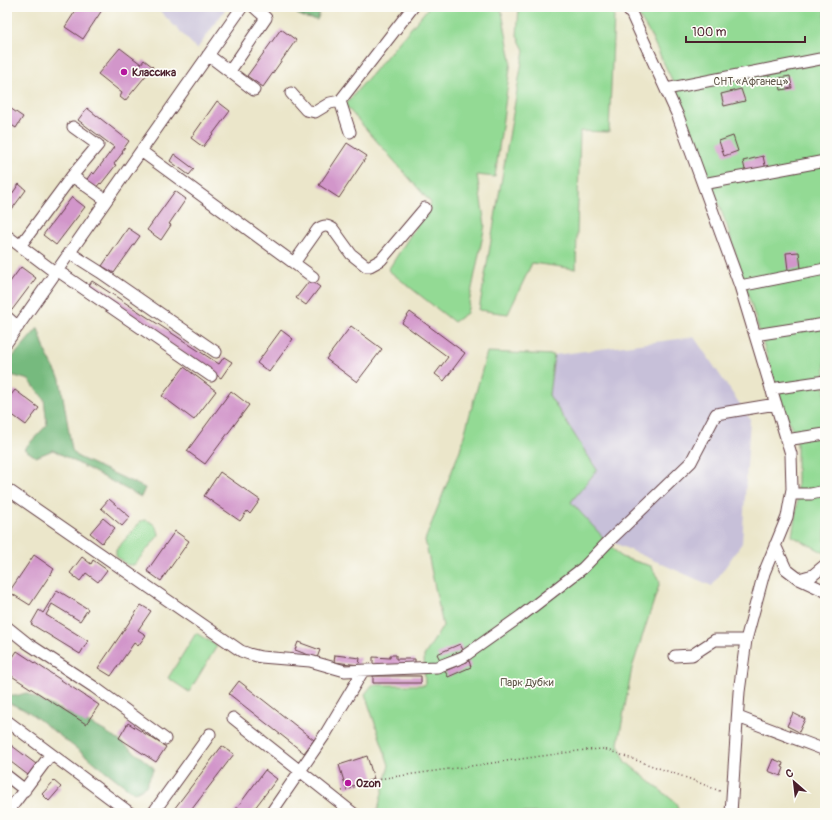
<svg xmlns="http://www.w3.org/2000/svg" width="832" height="820" viewBox="0 0 832 820" font-family="Pangolin,sans-serif">
<style>
.industrial{fill:#c7c0d9}
.green{fill:#93da94;stroke:#6e7c60}
.forest{fill:#76ba7e;stroke:#606c54}
.building{fill:#d296ca}
.lines{fill:none;stroke-linecap:round;stroke-linejoin:round}
.minor-casing{stroke:#623d43;stroke-width:13}
.path{stroke:#623d43;stroke-width:1.5;stroke-dasharray:1 3;stroke-linecap:butt}
.minor{stroke:#fff;stroke-width:11}
.poi-dot{fill:#b5179e;stroke:#fdfcf7;stroke-width:1.5}
.labels{text-anchor:middle;dominant-baseline:central;stroke-width:3.5;stroke-linejoin:round;paint-order:stroke}
.poi-label{font-size:11px;font-weight:bold;fill:#4a1f2b;stroke:#fdfcf7;text-anchor:start}
.park-label{font-size:11px;fill:#60574a;stroke:#fdfcf7}
</style>
<rect width="100%" height="100%" fill="#fdfcf7"/>
<filter id="ink" filterUnits="userSpaceOnUse"><feTurbulence type="fractalNoise" baseFrequency=".025" numOctaves="2"/><feDisplacementMap in="SourceGraphic" scale="8" xChannelSelector="R" yChannelSelector="G"/><feConvolveMatrix kernelMatrix="1 2 1 2 8 2 1 2 1" color-interpolation-filters="sRGB"/></filter>
<filter id="wash" filterUnits="userSpaceOnUse"><feTurbulence type="fractalNoise" baseFrequency=".012" numOctaves="4" result="noise"/><feDisplacementMap in="SourceGraphic" scale="16" xChannelSelector="R" yChannelSelector="G"/><feGaussianBlur stdDeviation="0.9" result="paint"/><feColorMatrix in="noise" values="0 0 0 0 0 0 0 0 0 0 0 0 0 0 0 0 0 1.4 0 .05"/><feComposite in="paint" operator="in"/></filter>
<g filter="url(#wash)">
<rect width="100%" height="100%" fill="#ebe6ca"/>
<!-- industrial -->
<path class="industrial" d="M 156,7 L 227,7 L 197,49 Z
M 694,337 L 750,419 L 742,543 L 712,586 L 603,538 L 570,502 L 597,470 L 549,395 L 554,355 Z"/>
<!-- green -->
<path class="green" d="M 429,7 L 501,7 L 511,61 L 495,177 L 477,175 L 485,225 L 467,313 L 454,322 L 388,270 L 431,203 L 345,105 Z
M 519,7 L 606,7 L 614,16 L 609,132 L 580,131 L 576,269 L 532,263 L 508,314 L 479,310 L 524,50 L 517,36 Z
M 633,7 L 825,7 L 825,553 L 792,536 L 797,505 L 797,444 L 775,382 L 727,226 L 671,78 L 650,34 Z
M 487,352 L 554,355 L 549,395 L 597,470 L 571,502 L 621,557 L 651,566 L 660,582 L 632,668 L 618,744 L 626,762 L 676,803 L 679,813 L 377,813 L 389,765 L 365,694 L 372,685 L 425,685 L 424,656 L 443,626 L 425,540 L 460,450 Z
M 144,520 C 151,520 159,528 159,535 L 134,565 L 127,565 L 116,556 L 116,550 L 141,521 Z
M 196,633 L 217,646 L 189,692 L 168,678 Z"/>
<!-- forest -->
<path class="forest" d="M 299,7 L 322,7 L 317,20 L 306,18 L 297,14 Z
M 38,328 L 46,353 L 60,379 L 72,450 L 78,457 L 145,488 L 141,497 L 53,450 L 36,457 L 24,449 L 47,425 L 44,399 L 29,380 L 11,375 L 11,359 Z
M 26,693 C 49,706 75,715 99,728 C 119,739 136,753 154,768 L 146,786 L 134,793 L 29,712 L 7,702 L 7,696 L 15,696 Z"/>
<g id="blocks">
<!-- building -->
<path class="building" d="M 78,7 L 104,7 L 83,39 L 65,27 Z
M 281,29 L 296,40 L 263,87 L 247,76 Z
M 120,48 L 141,64 L 144,60 L 153,67 L 125,101 L 120,97 L 122,93 L 98,74 Z
M 790,76 L 792,88 L 781,90 L 779,78 Z
M 741,89 L 745,101 L 724,106 L 721,94 Z
M 217,101 L 230,111 L 203,147 L 191,138 Z
M 7,106 L 23,117 L 16,128 L 7,122 Z
M 87,108 L 129,141 L 122,151 L 123,152 L 114,164 L 116,165 L 101,184 L 100,183 L 95,189 L 85,182 L 92,172 L 94,174 L 114,147 L 78,120 Z
M 733,136 L 738,151 L 724,156 L 719,141 Z
M 347,143 L 367,156 L 339,198 L 319,185 Z
M 174,154 L 194,169 L 189,175 L 170,161 Z
M 763,156 L 766,170 L 746,174 L 743,161 Z
M 19,184 L 26,190 L 12,209 L 7,205 L 7,201 Z
M 175,191 L 186,199 L 169,224 L 171,225 L 161,240 L 147,230 Z
M 72,197 L 85,207 L 56,245 L 43,235 Z
M 128,228 L 140,236 L 114,273 L 102,266 Z
M 799,252 L 801,268 L 788,270 L 786,253 Z
M 21,267 L 36,278 L 12,310 L 7,307 L 7,286 Z
M 310,280 L 320,287 L 306,305 L 296,298 Z
M 92,281 L 219,364 L 224,357 L 232,362 L 221,378 L 112,306 L 88,287 Z
M 410,312 L 465,353 L 444,381 L 435,374 L 448,357 L 402,323 Z
M 351,326 L 382,349 L 357,382 L 326,359 Z
M 281,330 L 293,339 L 269,372 L 257,363 Z
M 184,367 L 216,391 L 194,420 L 162,396 Z
M 15,390 L 39,408 L 26,425 L 7,411 L 7,400 Z
M 231,391 L 249,405 L 205,464 L 187,451 Z
M 220,472 L 260,500 L 250,514 L 247,511 L 240,521 L 204,496 Z
M 109,499 L 130,517 L 122,526 L 101,508 Z
M 103,518 L 115,528 L 102,543 L 90,533 Z
M 175,531 L 189,541 L 161,581 L 147,571 Z
M 34,555 L 54,569 L 30,605 L 9,592 Z
M 82,557 L 91,564 L 93,560 L 107,570 L 98,582 L 86,573 L 80,581 L 70,573 Z
M 57,590 L 88,609 L 80,621 L 52,604 L 46,615 L 88,641 L 80,654 L 31,624 L 39,610 L 43,613 Z
M 141,605 L 151,611 L 138,630 L 146,635 L 138,646 L 134,643 L 111,676 L 98,668 Z
M 298,642 L 320,650 L 317,658 L 295,650 Z
M 460,644 L 463,650 L 440,660 L 437,654 Z
M 17,651 L 99,705 L 86,724 L 7,673 L 7,666 Z
M 335,655 L 360,658 L 359,665 L 334,662 Z
M 390,655 L 396,655 L 396,659 L 415,659 L 415,665 L 373,665 L 373,657 L 390,658 Z
M 469,661 L 471,667 L 448,677 L 445,671 Z
M 373,676 L 421,676 L 421,683 L 373,683 Z
M 239,681 L 314,740 L 304,753 L 229,694 Z
M 793,713 L 805,719 L 799,732 L 787,726 Z
M 128,723 L 166,747 L 156,762 L 119,738 Z
M 7,742 L 36,764 L 28,775 L 7,759 Z
M 222,746 L 234,754 L 189,813 L 171,813 Z
M 367,756 L 374,779 L 346,788 L 339,765 Z
M 773,759 L 783,763 L 782,767 L 784,768 L 781,776 L 768,771 Z
M 265,770 L 277,779 L 251,813 L 233,813 Z
M 54,781 L 61,787 L 49,801 L 42,794 Z"/>
</g>
</g>
<g filter="url(#ink)">
<use href="#blocks" fill-opacity="0" stroke="#623d43" stroke-width="1"/>
<g class="lines">
<!-- minor casing -->
<g class="minor-casing">
<path id="minor" d="M 626,7 L 632,15 L 678,116 L 740,286 L 791,454 L 792,489 L 787,517 L 764,573 L 746,640 L 739,692 L 731,813
M 208,55 L 254,90
M 230,71 L 266,18 L 254,7
M 666,89 L 825,58
M 291,93 L 306,110 L 315,112 L 330,103 L 340,101
M 73,127 L 98,145 L 72,176 L 106,200
M 350,132 L 340,101 L 413,7
M 141,151 L 313,277
M 703,184 L 825,161
M 7,236 L 56,273
M 20,246 L 72,176
M 70,253 L 100,272 L 216,352
M 294,263 L 318,229 C 324,225 327,225 333,229 L 351,254 L 366,266 L 370,266 L 381,260 L 425,208
M 58,271 L 211,376
M 740,286 L 825,269
M 7,317 L 18,327
M 755,335 L 825,324
M 7,342 L 242,7
M 771,389 L 825,381
M 786,440 L 825,434
M 7,489 L 241,651 L 249,654 L 261,657 L 310,661 L 345,671 L 437,667 L 463,657 L 521,616 L 583,568 L 609,541 L 691,462 L 716,414 L 776,404
M 791,494 L 811,494 L 825,491
M 775,545 L 786,569 L 799,579 L 813,575 L 825,565
M 799,579 L 825,591
M 7,627 L 27,643 L 94,687 L 165,739
M 675,656 L 692,655 L 715,640 L 746,640
M 738,717 L 825,750
M 233,718 L 353,813
M 7,721 L 130,813
M 7,776 L 25,790
M 7,813 L 51,754
M 153,813 L 210,734
M 271,813 L 326,733 L 363,671"/>
</g>
<!-- path -->
<path class="path" d="M 342,791 L 385,778 L 585,750 L 604,749 L 690,779 L 722,792"/>
<!-- minor -->
<use href="#minor" class="minor"/>
</g>
</g>
<!-- markers -->
<g class="poi-dot">
<circle cx="124" cy="72" r="4"/>
<circle cx="348" cy="783" r="4"/>
</g>
<g class="labels">
<!-- poi labels -->
<g class="poi-label">
<text x="132" y="72">Классика</text>
<text x="356" y="783">Ozon</text>
</g>
<!-- park labels -->
<g class="park-label">
<text x="751" y="81">СНТ «Афганец»</text>
<text x="527" y="682">Парк Дубки</text>
</g>
</g>
<!-- margin -->
<rect width="832" height="820" fill="none" stroke="#fdfcf7" stroke-width="24"/>
<!-- north arrow -->
<g transform="translate(794 782) rotate(332)" stroke="#fdfcf7" stroke-width="3" paint-order="stroke">
<path d="M0-3L7 15L0 10L-7 15Z" fill="#4a1f2b"/>
<text y="-6" font-size="11" font-weight="bold" text-anchor="middle" fill="#4a1f2b">С</text>
</g>
<!-- scale -->
<path d="M686 36v6h119v-6" fill="none" stroke="#4a1f2b" stroke-width="2"/>
<text x="692" y="36" font-size="12" fill="#4a1f2b" stroke="#fdfcf7" stroke-width="3" paint-order="stroke">100 m</text>
</svg>
